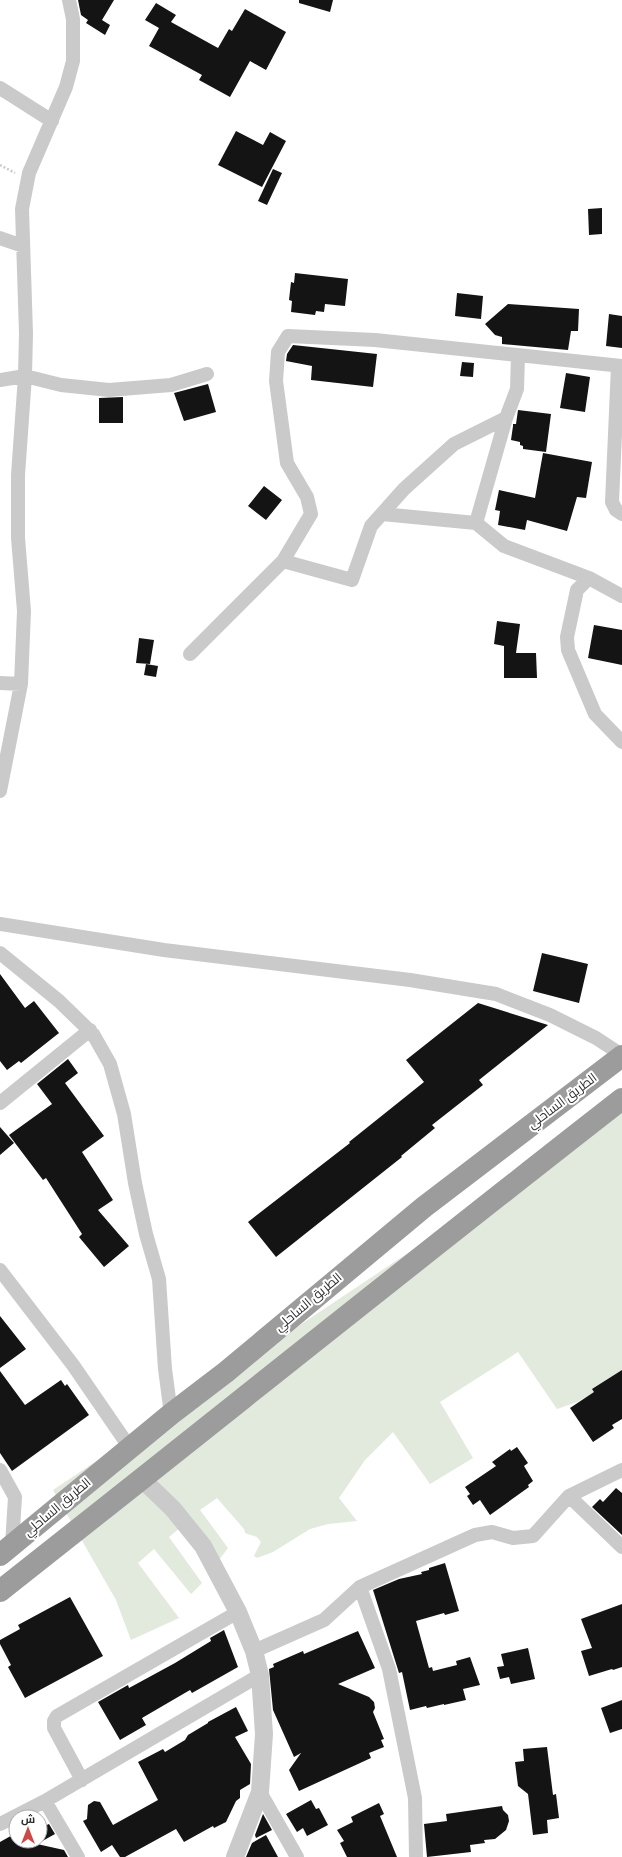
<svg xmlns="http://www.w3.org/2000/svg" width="622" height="1857" viewBox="0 0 622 1857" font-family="Overpass,Cairo,sans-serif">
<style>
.green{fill:#e2e9dd}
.building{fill:#141414}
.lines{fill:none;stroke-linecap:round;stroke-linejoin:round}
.path{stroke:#cacaca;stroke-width:2.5;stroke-dasharray:2 2;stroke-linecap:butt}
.minor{stroke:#cacaca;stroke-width:14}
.tertiary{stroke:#cacaca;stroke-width:18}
.trunk{stroke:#9c9c9c;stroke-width:22}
.labels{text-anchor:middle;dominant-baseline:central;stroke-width:4;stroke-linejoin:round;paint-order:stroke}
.street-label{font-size:13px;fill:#2d2d2d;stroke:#fff}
</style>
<rect width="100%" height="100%" fill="#fff"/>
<!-- green -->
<path class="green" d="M 622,1110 L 622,1377 L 577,1402 L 557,1409 L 518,1352 L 440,1402 L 473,1458 L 430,1484 L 393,1432 L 365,1460 L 339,1498 L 357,1521 L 328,1524 L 310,1529 L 273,1552 L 257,1558 L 254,1556 L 261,1542 L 257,1537 L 245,1533 L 244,1529 L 217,1498 L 200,1510 L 228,1548 L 218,1561 L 186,1523 L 169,1537 L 202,1583 L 191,1594 L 154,1549 L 138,1563 L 179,1618 L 131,1640 L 116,1600 L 53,1490 Z"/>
<!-- building -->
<path class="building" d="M 78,0 L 114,0 L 102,20 L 110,25 L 105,35 L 86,23 L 88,20 L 81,15 Z
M 299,0 L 333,0 L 330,12 L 299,3 Z
M 156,3 L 176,15 L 171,22 L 218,48 L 229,29 L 232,31 L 245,9 L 286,32 L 266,70 L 250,61 L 230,97 L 199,80 L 202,75 L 149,46 L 159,28 L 145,20 Z
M 236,131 L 263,145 L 270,132 L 286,141 L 262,187 L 218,165 Z
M 273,169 L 282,173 L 267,205 L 258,201 Z
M 602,208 L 602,234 L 589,235 L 588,209 Z
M 295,273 L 348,279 L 345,306 L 325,304 L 324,312 L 316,311 L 315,315 L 291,312 L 292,301 L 289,300 L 291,282 L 294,283 Z
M 457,293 L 483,296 L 481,319 L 455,316 Z
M 508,304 L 579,309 L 578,331 L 571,331 L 568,350 L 502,344 L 502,337 L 495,335 L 485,324 Z
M 609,314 L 622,316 L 622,348 L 606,346 Z
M 293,345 L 377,354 L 373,387 L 311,380 L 312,366 L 286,361 L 287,354 Z
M 462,362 L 474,363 L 473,377 L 460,376 Z
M 566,373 L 590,377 L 585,412 L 560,408 Z
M 208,384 L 216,412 L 184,421 L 174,393 Z
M 123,397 L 123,423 L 99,423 L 99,398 Z
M 518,410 L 551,414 L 546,452 L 523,449 L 523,446 L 520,445 L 520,442 L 511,440 L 513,426 L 513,424 L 516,424 Z
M 543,453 L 592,462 L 586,498 L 577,497 L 567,531 L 527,520 L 525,530 L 498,525 L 500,511 L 495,510 L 499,490 L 535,498 Z
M 264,486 L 282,500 L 266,520 L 248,506 Z
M 497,621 L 520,624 L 516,653 L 536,653 L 537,678 L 504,678 L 504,646 L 494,644 Z
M 594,625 L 622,630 L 622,665 L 588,658 Z
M 139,638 L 154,640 L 150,664 L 136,663 Z
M 146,664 L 158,666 L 156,677 L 144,675 Z
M 542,953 L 588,964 L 579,1003 L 533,991 Z
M 0,974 L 25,1008 L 34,1001 L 59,1033 L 21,1063 L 19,1061 L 7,1070 L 0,1061 Z
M 478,1003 L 548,1025 L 479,1080 L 483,1085 L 432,1125 L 435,1128 L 401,1156 L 402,1157 L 276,1257 L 248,1222 L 350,1143 L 349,1142 L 424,1082 L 406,1060 Z
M 68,1059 L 78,1073 L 65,1083 L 104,1136 L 82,1152 L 113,1200 L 98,1210 L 129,1246 L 104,1267 L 79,1237 L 82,1234 L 46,1178 L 43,1180 L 9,1135 L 52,1104 L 37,1084 Z
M 0,1127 L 14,1143 L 0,1155 Z
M 0,1316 L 26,1349 L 0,1368 Z
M 622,1370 L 622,1419 L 612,1425 L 614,1428 L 593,1442 L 570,1408 L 594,1392 L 592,1389 Z
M 0,1371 L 25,1405 L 61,1380 L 65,1386 L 67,1384 L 89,1415 L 12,1471 L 0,1453 Z
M 517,1447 L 528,1463 L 524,1466 L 533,1481 L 528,1485 L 529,1487 L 490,1515 L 480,1500 L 473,1505 L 467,1496 L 470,1494 L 465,1487 L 496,1466 L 492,1462 L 510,1449 L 511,1451 Z
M 616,1488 L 622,1493 L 622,1535 L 592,1507 L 600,1499 L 603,1502 Z
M 445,1563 L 459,1611 L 445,1615 L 444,1613 L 416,1621 L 429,1668 L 432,1667 L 433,1671 L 457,1665 L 456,1661 L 470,1657 L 480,1685 L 463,1689 L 466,1700 L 444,1705 L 444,1704 L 427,1708 L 426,1706 L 410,1710 L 402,1672 L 399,1673 L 373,1590 L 399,1579 L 422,1574 L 421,1572 L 429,1570 L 429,1568 Z
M 70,1597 L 103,1656 L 25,1698 L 8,1667 L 11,1665 L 0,1644 L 0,1640 L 20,1629 L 18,1625 Z
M 622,1604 L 622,1667 L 613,1670 L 612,1669 L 589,1676 L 581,1651 L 592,1648 L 581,1619 Z
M 224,1630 L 238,1667 L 192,1693 L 190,1690 L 142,1718 L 146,1725 L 120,1740 L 98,1702 L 128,1685 L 129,1688 L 175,1663 L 211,1641 L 210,1638 Z
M 358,1631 L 375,1668 L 338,1684 L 369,1697 L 374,1702 L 375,1708 L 373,1712 L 384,1739 L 381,1740 L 384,1747 L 369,1753 L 371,1758 L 299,1791 L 289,1770 L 301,1753 L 294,1757 L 273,1710 L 269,1669 L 274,1667 L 273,1664 L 303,1651 L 304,1654 Z
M 528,1648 L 535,1679 L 511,1684 L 509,1677 L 500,1679 L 497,1667 L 504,1666 L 501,1654 Z
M 622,1700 L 622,1729 L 610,1733 L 601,1708 Z
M 236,1707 L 248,1731 L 235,1737 L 251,1764 L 250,1784 L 240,1790 L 240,1798 L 236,1801 L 226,1822 L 214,1828 L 213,1826 L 184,1842 L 176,1829 L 125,1857 L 120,1857 L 112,1845 L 101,1852 L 83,1821 L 87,1819 L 88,1805 L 94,1801 L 100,1802 L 113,1825 L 158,1800 L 138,1762 L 163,1749 L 165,1752 L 185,1740 L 188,1735 L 208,1723 L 208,1722 Z
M 547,1747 L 553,1795 L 556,1794 L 559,1818 L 547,1820 L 548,1833 L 533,1835 L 528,1794 L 518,1786 L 515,1762 L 524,1761 L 523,1749 Z
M 311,1800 L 316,1809 L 319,1808 L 328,1825 L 307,1836 L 303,1828 L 297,1832 L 286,1814 Z
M 379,1803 L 384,1814 L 380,1816 L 397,1857 L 347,1857 L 340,1843 L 344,1841 L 337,1830 L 353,1822 L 351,1817 Z
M 502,1806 L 503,1810 L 508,1815 L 509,1821 L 506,1830 L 495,1839 L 484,1840 L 485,1843 L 470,1845 L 471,1852 L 427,1857 L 424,1824 L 447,1821 L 446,1814 Z
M 263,1814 L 272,1830 L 256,1838 L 255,1835 Z
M 49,1824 L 55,1834 L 37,1844 L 64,1850 L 68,1857 L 0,1857 L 0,1842 L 16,1833 L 16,1841 L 40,1841 L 40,1828 Z
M 266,1835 L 278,1857 L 246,1857 L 252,1843 Z"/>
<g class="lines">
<!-- path -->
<path class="path" d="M 0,165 L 15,173"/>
<!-- minor -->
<path class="minor" d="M 0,88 L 52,121
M 0,238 L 23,246
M 618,366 L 612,502 L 616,510 L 622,514
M 0,380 L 25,376 L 61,385 L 109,390 L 171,385 L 207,374
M 506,418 L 476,523 L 504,546 L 589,578 L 622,596
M 382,514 L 476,523
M 283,561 L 352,580 L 371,526 L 404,489 L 454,444 L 506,418 L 517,389 L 518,355
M 589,578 L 577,590 L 567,637 L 568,650 L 595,714 L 622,742
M 190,654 L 283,561 L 311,514 L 307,497 L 287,463 L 276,381 L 278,352 L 288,336 L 375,340 L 622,366
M 0,683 L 21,684
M 0,791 L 21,684 L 24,611 L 18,538 L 18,475 L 25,376 L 26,333 L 22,209 L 29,173 L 66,87 L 73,61 L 73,19 L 69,0
M 0,924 L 164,950 L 410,980 L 496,994 L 550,1015 L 596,1038 L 622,1055
M 0,953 L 59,1001 L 93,1034 L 110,1064 L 124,1114 L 135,1183 L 146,1234 L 159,1279 L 165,1369 L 171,1414
M 0,1103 L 90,1030
M 0,1270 L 73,1365 L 130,1448
M 0,1470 L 15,1497 L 12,1545
M 569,1496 L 622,1547
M 360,1587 L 389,1669 L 415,1798 L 416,1857
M 254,1651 L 324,1620 L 360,1587 L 475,1535 L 492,1532 L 513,1538 L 533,1536 L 569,1496 L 622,1470
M 82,1780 L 54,1728 L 54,1721 L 57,1716 L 238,1612
M 260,1792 L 297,1857
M 45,1801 L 260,1675
M 0,1824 L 45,1801 L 78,1857"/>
<!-- tertiary -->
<path class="tertiary" d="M 142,1479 L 173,1509 L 203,1546 L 238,1612 L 254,1651 L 260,1675 L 264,1734 L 260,1792 L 235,1857"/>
<!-- trunk -->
<path class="trunk" d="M 0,1555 L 171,1414 L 226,1372 L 424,1207 L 622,1056
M 0,1591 C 208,1427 414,1261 622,1099"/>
</g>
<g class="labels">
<!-- street labels -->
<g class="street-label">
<text transform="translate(563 1102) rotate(-37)">الطريق الساحلي</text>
<text transform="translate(309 1303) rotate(-40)">الطريق الساحلي</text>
<text transform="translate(58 1508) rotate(-40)">الطريق الساحلي</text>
</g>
</g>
<!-- north arrow -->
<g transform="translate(28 1829)"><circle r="19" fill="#ffffff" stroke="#ababab"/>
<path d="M0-3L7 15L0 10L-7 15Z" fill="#ce4945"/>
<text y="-6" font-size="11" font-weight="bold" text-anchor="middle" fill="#2d2d2d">ش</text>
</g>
</svg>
